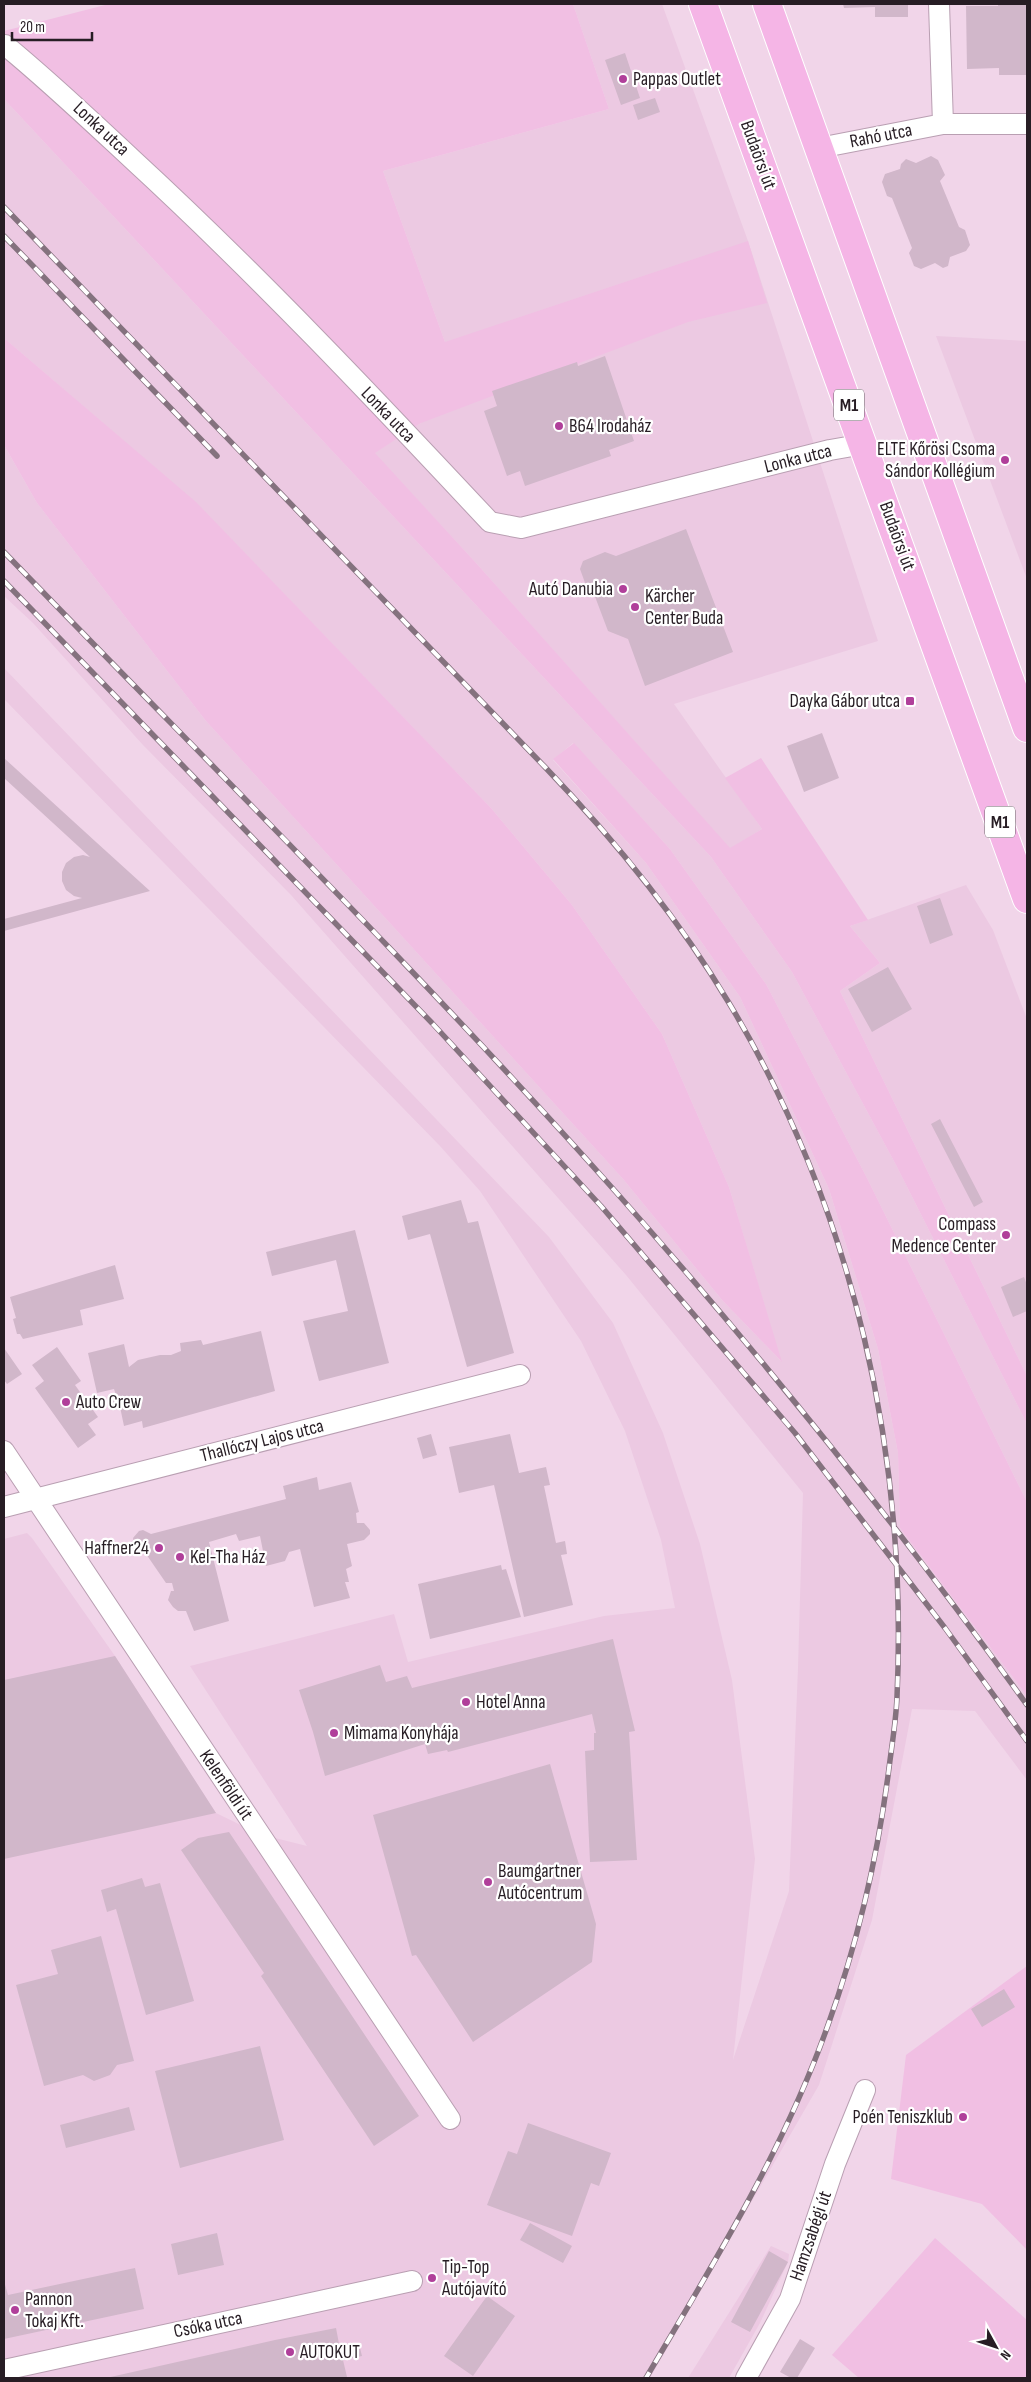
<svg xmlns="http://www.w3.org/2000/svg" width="1031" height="2382" viewBox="0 0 1031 2382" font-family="'Sofia Sans Condensed',sans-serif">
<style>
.built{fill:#ecc9e2}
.green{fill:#f1bfe3}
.building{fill:#d1b7ca}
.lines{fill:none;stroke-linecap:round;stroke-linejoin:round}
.minor-casing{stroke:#b99fb2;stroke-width:22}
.primary-casing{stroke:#fff;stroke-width:30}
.minor{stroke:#fff;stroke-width:20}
.primary{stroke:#f5b5e6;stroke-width:28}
.rail-casing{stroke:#84727e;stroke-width:5.5}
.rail{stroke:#fff;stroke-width:4;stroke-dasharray:11;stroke-linecap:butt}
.poi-dot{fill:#b03f9a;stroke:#fff;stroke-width:2}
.labels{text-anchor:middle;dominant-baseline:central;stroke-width:4.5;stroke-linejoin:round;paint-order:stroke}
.shield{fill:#fff;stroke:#686166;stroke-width:1}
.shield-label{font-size:18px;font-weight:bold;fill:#271d24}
.poi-label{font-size:19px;fill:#271d24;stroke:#fff;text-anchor:start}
.street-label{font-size:19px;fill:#271d24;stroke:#fff}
</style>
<rect width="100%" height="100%" fill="#f1d5e9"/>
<!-- built -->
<path class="built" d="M 573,4 L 662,4 L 748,241 L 878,641 L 674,704 L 762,829 L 730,849 L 477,564 L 374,453 L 421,423 L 445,342 L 383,171 L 609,109 Z
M 4,99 L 711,857 L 792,972 L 896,1165 L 1027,1424 L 1027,1502 L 867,1178 L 766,984 L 670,849 L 573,743 L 553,760 L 646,863 L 740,997 L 829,1189 L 878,1349 L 898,1453 L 900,1528 L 1027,1696 L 1027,1780 L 975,1711 L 912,1709 L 872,1920 L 819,2085 L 650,2378 L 4,2378 L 4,1539 L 27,1533 L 32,1538 L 115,1656 L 216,1813 L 259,1834 L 307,1846 L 190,1666 L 394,1614 L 408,1662 L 604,1616 L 675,1608 L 661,1540 L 625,1431 L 581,1341 L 480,1191 L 440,1146 L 4,699 L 4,668 L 549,1237 L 613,1323 L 663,1433 L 700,1544 L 732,1680 L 755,1859 L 733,2060 L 789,1891 L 798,1668 L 803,1493 L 626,1275 L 291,895 L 143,745 L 33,623 L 4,596 L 4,445 L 37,503 L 206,721 L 623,1179 L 722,1300 L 781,1361 L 729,1187 L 662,1034 L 572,905 L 491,808 L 196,503 L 4,338 Z
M 936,336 L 1027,341 L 1027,579 Z
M 966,885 L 993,930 L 1027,1019 L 1027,1376 L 840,991 L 880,963 L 850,926 Z
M 771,2246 L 789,2254 L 788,2262 L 760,2323 L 729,2378 L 688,2378 Z"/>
<!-- green -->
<path class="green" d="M 109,4 L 573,4 L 609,109 L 383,171 L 445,342 L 748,241 L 767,303 L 688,322 L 421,423 L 375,453 L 477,564 L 730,848 L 762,829 L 725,778 L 761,758 L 868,920 L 850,926 L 880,963 L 840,991 L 1027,1376 L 1027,1424 L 896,1165 L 792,972 L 711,857 L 4,99 L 4,31 Z
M 4,338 L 196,502 L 491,808 L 572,905 L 662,1034 L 729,1187 L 782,1362 L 722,1300 L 623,1179 L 206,721 L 37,503 L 4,445 Z
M 574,743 L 670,849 L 766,984 L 867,1178 L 1027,1502 L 1027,1696 L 900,1528 L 898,1453 L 878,1349 L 829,1189 L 740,997 L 646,863 L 553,759 Z
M 1027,1966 L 1027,2250 L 982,2204 L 891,2179 L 906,2055 Z
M 935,2238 L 1027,2320 L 1027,2378 L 859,2378 L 832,2355 Z"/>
<!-- building -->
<path class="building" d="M 843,4 L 908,4 L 908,17 L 875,17 L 875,7 L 844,8 Z
M 998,4 L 1027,4 L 1027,75 L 999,75 L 999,68 L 967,69 L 966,6 L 998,6 Z
M 625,53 L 640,98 L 621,105 L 605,60 Z
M 655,98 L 660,112 L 638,120 L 633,105 Z
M 931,156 L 938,160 L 945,175 L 940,181 L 959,227 L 965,230 L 970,245 L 966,251 L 950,257 L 948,266 L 943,268 L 935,263 L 921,269 L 914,266 L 909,253 L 912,248 L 892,198 L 887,196 L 882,182 L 885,174 L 900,169 L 901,164 L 906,159 L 916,163 Z
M 605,356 L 634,441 L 609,450 L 611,456 L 525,486 L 520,471 L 507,476 L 484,411 L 497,406 L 492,391 L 577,362 L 578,366 Z
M 686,529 L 733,652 L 645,686 L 628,639 L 608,631 L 594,594 L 588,591 L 580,569 L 583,561 L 605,552 L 616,556 Z
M 822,733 L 839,778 L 804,792 L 787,746 Z
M 4,758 L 96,842 L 150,891 L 4,931 L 4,919 L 82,898 L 74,896 L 66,890 L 62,881 L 62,872 L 66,863 L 74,857 L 83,855 L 90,857 L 4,778 Z
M 940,898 L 953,935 L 930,944 L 917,906 Z
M 888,967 L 912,1009 L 872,1032 L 848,989 Z
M 940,1119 L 983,1202 L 974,1207 L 931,1124 Z
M 461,1200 L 468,1223 L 478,1221 L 514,1353 L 467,1367 L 430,1234 L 408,1240 L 402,1216 Z
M 355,1230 L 389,1363 L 319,1381 L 303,1321 L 348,1311 L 336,1260 L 272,1276 L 266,1252 Z
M 115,1265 L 124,1299 L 80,1310 L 83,1325 L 23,1339 L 20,1334 L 17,1334 L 13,1319 L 16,1318 L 10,1297 Z
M 1024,1277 L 1027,1285 L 1027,1311 L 1013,1317 L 1001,1287 Z
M 261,1331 L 275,1391 L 143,1428 L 142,1421 L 124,1426 L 120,1407 L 111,1409 L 108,1397 L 116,1395 L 114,1389 L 97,1393 L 88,1353 L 124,1344 L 129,1367 L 138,1360 L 160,1355 L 171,1355 L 181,1351 L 180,1343 L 201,1340 L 203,1345 Z
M 57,1347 L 81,1381 L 75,1385 L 98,1417 L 88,1424 L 96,1435 L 78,1448 L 35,1388 L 44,1381 L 32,1365 Z
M 4,1348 L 22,1374 L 7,1384 L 4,1380 Z
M 431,1434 L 437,1455 L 423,1459 L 417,1438 Z
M 510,1434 L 519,1473 L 546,1467 L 550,1485 L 544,1486 L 556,1543 L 565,1541 L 567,1554 L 561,1555 L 573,1605 L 524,1617 L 494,1485 L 459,1493 L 449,1447 Z
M 317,1477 L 319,1490 L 351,1482 L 359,1512 L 356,1513 L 357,1523 L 364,1523 L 370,1530 L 370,1534 L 364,1540 L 347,1544 L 352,1566 L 346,1569 L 349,1582 L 345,1582 L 350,1598 L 314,1607 L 300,1549 L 289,1552 L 285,1561 L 266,1566 L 260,1536 L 239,1541 L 236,1534 L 209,1542 L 229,1621 L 194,1631 L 186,1611 L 178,1611 L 173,1607 L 168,1600 L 171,1591 L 174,1591 L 172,1583 L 166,1583 L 144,1551 L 135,1547 L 133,1538 L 139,1531 L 143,1530 L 151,1534 L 286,1499 L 283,1486 Z
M 501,1565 L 502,1570 L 506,1569 L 521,1617 L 430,1639 L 418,1584 Z
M 613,1639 L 635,1731 L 629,1732 L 637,1860 L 590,1862 L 585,1751 L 594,1750 L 594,1733 L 596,1733 L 592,1714 L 448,1752 L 447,1750 L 428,1754 L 425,1744 L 325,1776 L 313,1732 L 299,1690 L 380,1665 L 386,1682 L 407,1676 L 412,1688 Z
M 115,1656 L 216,1813 L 4,1859 L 4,1680 Z
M 550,1764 L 596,1924 L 592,1962 L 473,2042 L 416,1955 L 412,1956 L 373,1815 Z
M 229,1832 L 419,2116 L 374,2146 L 261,1976 L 264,1973 L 181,1850 L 198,1838 Z
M 142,1878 L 145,1887 L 160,1883 L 194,2001 L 146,2015 L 116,1909 L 107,1912 L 101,1890 Z
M 101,1936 L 134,2061 L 117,2065 L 110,2075 L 94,2081 L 83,2075 L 44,2086 L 16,1985 L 58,1974 L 51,1950 Z
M 1004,1989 L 1015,2007 L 982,2027 L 971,2009 Z
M 260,2046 L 284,2140 L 180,2168 L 155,2071 Z
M 129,2107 L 135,2130 L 66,2148 L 60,2125 Z
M 528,2123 L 611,2153 L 599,2186 L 591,2183 L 572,2236 L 487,2205 L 508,2151 L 517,2154 Z
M 530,2223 L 572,2246 L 563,2263 L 520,2240 Z
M 217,2233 L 224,2265 L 178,2275 L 171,2244 Z
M 769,2251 L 788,2262 L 750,2332 L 731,2322 Z
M 135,2268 L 144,2309 L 4,2339 L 4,2281 L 8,2295 Z
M 487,2296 L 515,2316 L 473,2376 L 444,2356 Z
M 336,2328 L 340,2349 L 359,2344 L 362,2356 L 343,2360 L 347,2377 L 343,2378 L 106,2378 L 275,2340 Z
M 800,2339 L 815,2348 L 797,2378 L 791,2378 L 780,2372 Z"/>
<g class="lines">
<!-- minor casing -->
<g class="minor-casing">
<path id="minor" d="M 939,4 L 943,124
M 5,45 C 49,81 90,120 132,159 C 257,274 374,398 490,522 L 521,528 L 830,450 L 864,444
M 819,148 L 943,124 L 1027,124
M 4,1451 L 450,2119
M 4,1507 L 520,1375
M 4,2370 L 412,2281
M 746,2378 L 790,2299 L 835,2164 L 865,2090"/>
</g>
<!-- primary casing -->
<g class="primary-casing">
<path id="primary" d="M 703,4 L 1027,899
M 767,4 L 1027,728"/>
</g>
<!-- minor -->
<use href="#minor" class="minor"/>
<!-- primary -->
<use href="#primary" class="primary"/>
<!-- rail casing -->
<g class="rail-casing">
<path id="rail" d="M 4,207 L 544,766 C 614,839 677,916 729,1003 C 854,1211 908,1455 897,1697 C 896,1721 892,1744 889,1768 C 878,1855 858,1942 828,2025 C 784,2150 713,2264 646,2378
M 4,236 L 217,456
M 4,552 C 209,764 419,971 615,1191 C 761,1355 899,1527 1027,1705
M 4,581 L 432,1023 L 601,1206 L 795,1433 L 945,1628 L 1027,1741"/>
</g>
<!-- rail -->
<use href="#rail" class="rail"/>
</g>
<!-- markers -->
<g class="poi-dot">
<circle cx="623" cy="79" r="5"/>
<circle cx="559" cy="426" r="5"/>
<circle cx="1005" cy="460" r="5"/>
<circle cx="623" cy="589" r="5"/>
<circle cx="635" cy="607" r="5"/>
<rect x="905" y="696" width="10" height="10" rx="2.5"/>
<circle cx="1006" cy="1235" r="5"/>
<circle cx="66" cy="1402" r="5"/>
<circle cx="159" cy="1548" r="5"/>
<circle cx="180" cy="1557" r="5"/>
<circle cx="466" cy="1702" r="5"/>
<circle cx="334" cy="1733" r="5"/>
<circle cx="488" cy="1882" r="5"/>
<circle cx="963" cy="2117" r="5"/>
<circle cx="432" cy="2278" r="5"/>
<circle cx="15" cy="2310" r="5"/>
<circle cx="290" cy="2352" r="5"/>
</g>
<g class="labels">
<!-- shield labels -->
<g class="shield">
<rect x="834" y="389.5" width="30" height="31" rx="4"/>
<rect x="985" y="806.5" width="30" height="31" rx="4"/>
</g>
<g class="shield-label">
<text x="849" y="405">M1</text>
<text x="1000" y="822">M1</text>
</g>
<!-- poi labels -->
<g class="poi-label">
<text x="633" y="79">Pappas Outlet</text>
<text x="569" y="426">B64 Irodaház</text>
<text x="995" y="449" text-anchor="end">ELTE Kőrösi Csoma<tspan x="995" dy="22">Sándor Kollégium</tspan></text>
<text x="613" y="589" text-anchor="end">Autó Danubia</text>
<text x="645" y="596">Kärcher<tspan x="645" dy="22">Center Buda</tspan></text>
<text x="900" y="701" text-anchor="end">Dayka Gábor utca</text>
<text x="996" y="1224" text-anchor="end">Compass<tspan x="996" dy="22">Medence Center</tspan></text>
<text x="76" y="1402">Auto Crew</text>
<text x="149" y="1548" text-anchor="end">Haffner24</text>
<text x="190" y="1557">Kel-Tha Ház</text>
<text x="476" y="1702">Hotel Anna</text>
<text x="344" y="1733">Mimama Konyhája</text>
<text x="498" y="1871">Baumgartner<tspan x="498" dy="22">Autócentrum</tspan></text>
<text x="953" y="2117" text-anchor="end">Poén Teniszklub</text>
<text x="442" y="2267">Tip-Top<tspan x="442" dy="22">Autójavító</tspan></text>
<text x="25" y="2299">Pannon<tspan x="25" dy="22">Tokaj Kft.</tspan></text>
<text x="300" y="2352">AUTOKUT</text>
</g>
<!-- street labels -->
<g class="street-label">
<text transform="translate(101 129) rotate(43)">Lonka utca</text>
<text transform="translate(881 136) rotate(-11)">Rahó utca</text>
<text transform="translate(758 155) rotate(70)">Budaörsi út</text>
<text transform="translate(388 415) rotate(46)">Lonka utca</text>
<text transform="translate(798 459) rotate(-14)">Lonka utca</text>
<text transform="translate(897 536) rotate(70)">Budaörsi út</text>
<text transform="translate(262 1441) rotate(-14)">Thallóczy Lajos utca</text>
<text transform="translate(226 1785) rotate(56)">Kelenföldi út</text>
<text transform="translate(811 2236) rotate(-71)">Hamzsabégi út</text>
<text transform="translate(208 2325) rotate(-12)">Csóka utca</text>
</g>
</g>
<!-- border -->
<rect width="1031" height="2382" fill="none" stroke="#271d24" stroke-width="10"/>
<!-- north arrow -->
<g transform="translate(996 2347) rotate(130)" stroke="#ffffff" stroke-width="4" paint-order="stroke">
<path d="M0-4L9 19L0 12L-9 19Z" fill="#271d24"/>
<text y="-8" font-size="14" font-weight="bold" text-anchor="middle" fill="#271d24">N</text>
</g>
<!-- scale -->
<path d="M12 32v8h80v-8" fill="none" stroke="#271d24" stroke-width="2.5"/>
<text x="20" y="32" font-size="15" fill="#271d24" stroke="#ffffff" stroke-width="4" paint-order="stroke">20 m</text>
</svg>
